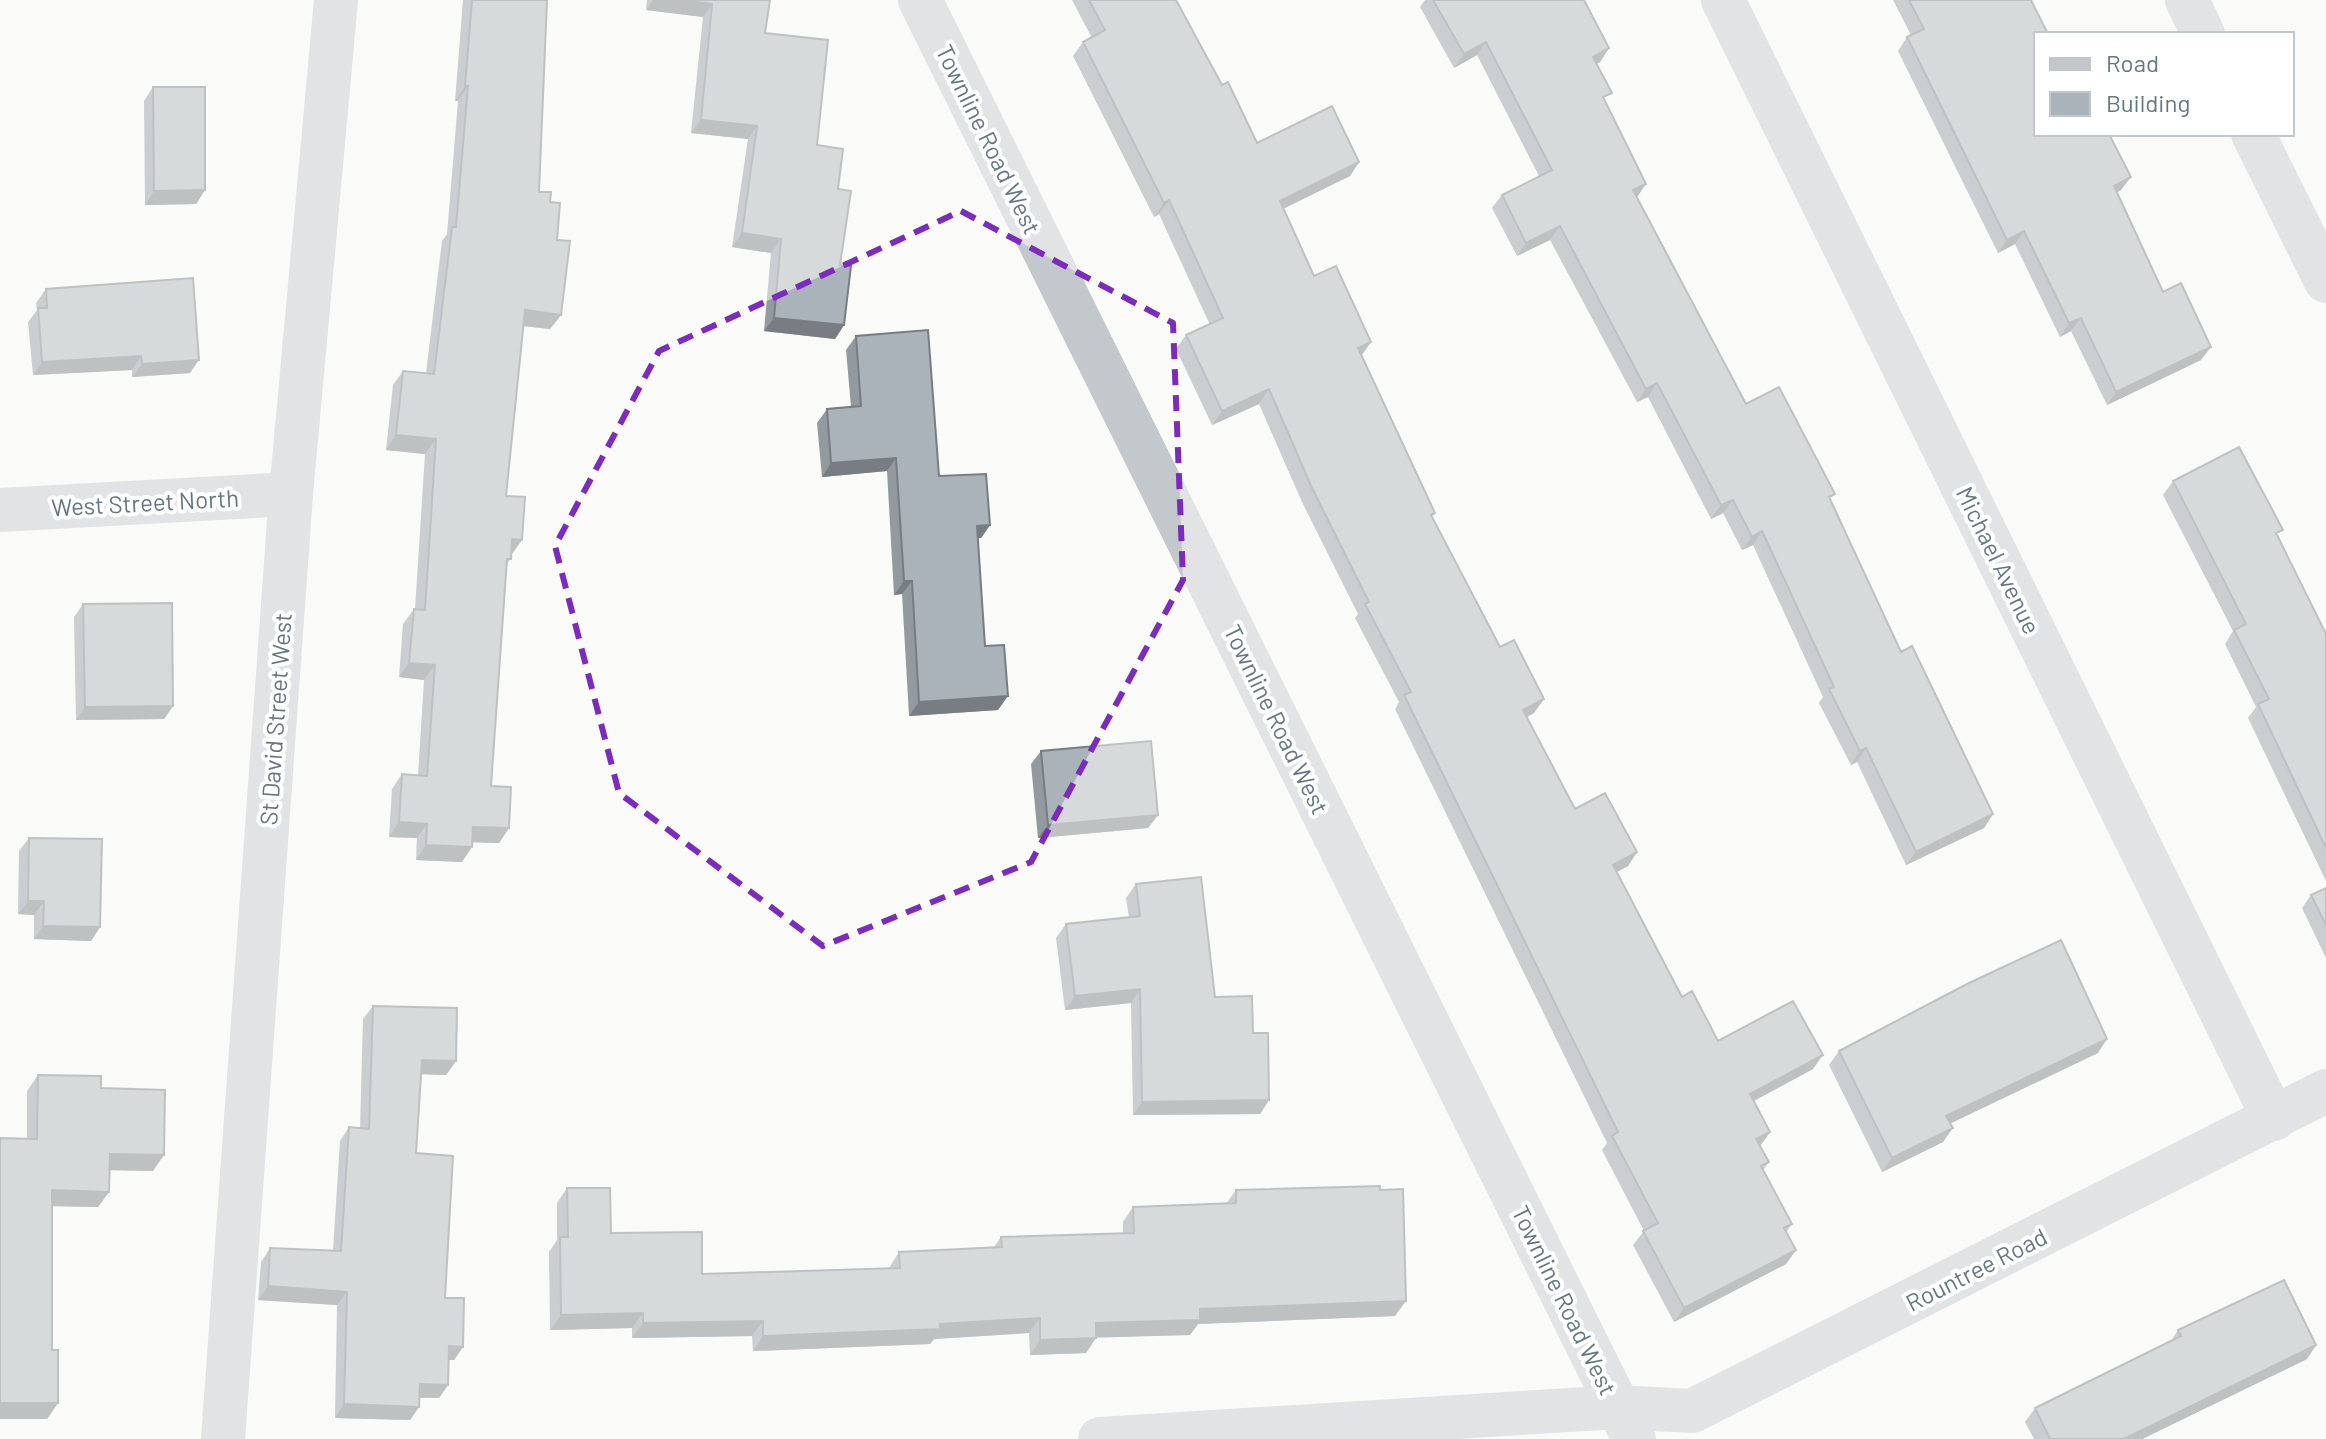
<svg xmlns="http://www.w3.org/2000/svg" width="2326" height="1439" viewBox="0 0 2326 1439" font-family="Barlow,sans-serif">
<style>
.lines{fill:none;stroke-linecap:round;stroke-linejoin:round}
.minor{stroke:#c3c8cc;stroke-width:44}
.tertiary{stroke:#c3c8cc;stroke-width:44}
.wall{fill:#929a9f}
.shaded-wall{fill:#777d82}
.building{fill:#aab3b9;stroke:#777d82;stroke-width:2}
.marked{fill:none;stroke:#7b2cbf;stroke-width:6;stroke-dasharray:16 10;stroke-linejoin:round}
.labels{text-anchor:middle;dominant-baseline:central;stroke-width:8;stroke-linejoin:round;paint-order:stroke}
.street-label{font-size:24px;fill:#657683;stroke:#fff}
</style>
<rect width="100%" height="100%" fill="#fafaf8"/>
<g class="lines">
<!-- minor -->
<path class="minor" d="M 1723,0 L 2274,1119
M 2187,0 L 2203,34
M 2253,134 L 2326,281
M 0,510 L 291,494
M 1100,1439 L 1618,1407 L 1692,1411 L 2326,1091"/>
<!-- tertiary -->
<path class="tertiary" d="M 920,0 L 1634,1439
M 223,1439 L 291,494 L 336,0"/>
</g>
<!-- wall -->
<path class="wall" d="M 463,0 L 547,0 L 539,192 L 550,202 L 557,240 L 561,315 L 550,329 L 523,326 L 506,496 L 512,554 L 507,565 L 491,786 L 509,828 L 499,843 L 472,842 L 462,862 L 416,860 L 417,838 L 389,837 L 392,789 L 402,774 L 418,775 L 424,680 L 399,677 L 403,624 L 414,609 L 415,609 L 425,454 L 386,450 L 393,385 L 403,371 L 426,373 L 442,241 L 447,234 L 458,101 L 455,101 Z
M 647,0 L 770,0 L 765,33 L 838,189 L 840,265 L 844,325 L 835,339 L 764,331 L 771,253 L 732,247 L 748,139 L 691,133 L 703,17 L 646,10 Z
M 1072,0 L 1176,0 L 1222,85 L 1257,143 L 1359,162 L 1350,176 L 1283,209 L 1314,276 L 1371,342 L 1362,355 L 1435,513 L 1432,517 L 1534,713 L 1527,717 L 1575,809 L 1637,852 L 1628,866 L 1617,872 L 1682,997 L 1718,1041 L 1813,1069 L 1754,1101 L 1770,1132 L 1760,1146 L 1769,1162 L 1763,1170 L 1792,1224 L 1786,1232 L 1796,1250 L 1786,1264 L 1674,1322 L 1633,1245 L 1644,1231 L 1602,1150 L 1607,1143 L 1395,709 L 1399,702 L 1355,618 L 1358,614 L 1302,502 L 1259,404 L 1212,425 L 1176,349 L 1186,335 L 1210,325 L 1159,214 L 1154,217 L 1073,56 L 1083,42 L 1092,38 Z
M 1425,0 L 1584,0 L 1609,48 L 1600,62 L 1596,64 L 1605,102 L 1646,184 L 1637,197 L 1746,404 L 1831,501 L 1901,652 L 1993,814 L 1984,828 L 1906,865 L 1857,762 L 1851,765 L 1819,703 L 1823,697 L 1753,545 L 1742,550 L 1723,513 L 1711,519 L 1648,397 L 1637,402 L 1550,240 L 1517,256 L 1492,208 L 1502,195 L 1539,176 L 1477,55 L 1454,68 L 1420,7 Z
M 1893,0 L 2031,0 L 2121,190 L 2117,193 L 2163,292 L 2201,360 L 2107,405 L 2071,331 L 2060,337 L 2015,244 L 1998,253 L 1898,51 L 1907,37 L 1911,35 Z
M 153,87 L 205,190 L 196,204 L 145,205 L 144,101 Z
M 46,289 L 190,373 L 132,377 L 132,370 L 33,375 L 28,322 L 37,310 L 36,303 Z
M 856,336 L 939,476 L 990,525 L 981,538 L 978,538 L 985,646 L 998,710 L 909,716 L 902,594 L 894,595 L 887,471 L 822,477 L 817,423 L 827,409 L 851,407 L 846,350 Z
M 2173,481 L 2278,537 L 2326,634 L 2326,881 L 2248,718 L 2256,707 L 2225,644 L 2233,631 L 2163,495 Z
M 83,604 L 173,706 L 164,719 L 76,720 L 74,617 Z
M 1041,751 L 1158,815 L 1148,828 L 1038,838 L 1031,764 Z
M 29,838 L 100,927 L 91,941 L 34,939 L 34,915 L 18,914 L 19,851 Z
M 1136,884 L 1215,997 L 1253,1033 L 1269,1100 L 1260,1114 L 1133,1115 L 1131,1003 L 1065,1010 L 1056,938 L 1066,924 L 1129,918 L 1126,898 Z
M 2326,888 L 2326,958 L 2302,908 L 2311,895 Z
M 373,1006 L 456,1061 L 446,1075 L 421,1074 L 416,1153 L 445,1298 L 463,1347 L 454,1360 L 449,1360 L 448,1385 L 439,1398 L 420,1398 L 419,1407 L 410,1420 L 335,1418 L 337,1305 L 258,1300 L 261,1262 L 270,1248 L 333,1250 L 340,1141 L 349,1127 L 360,1128 L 363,1019 Z
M 1839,1051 L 2098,1053 L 1950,1123 L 1943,1142 L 1882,1172 L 1829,1065 Z
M 38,1075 L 101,1088 L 153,1171 L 110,1170 L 109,1192 L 98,1207 L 52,1206 L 52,1350 L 58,1403 L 47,1419 L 0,1419 L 0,1138 L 27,1138 L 27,1091 Z
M 567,1188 L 611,1233 L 702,1274 L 889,1268 L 899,1252 L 994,1247 L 1001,1237 L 1123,1233 L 1123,1222 L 1133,1207 L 1226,1204 L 1236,1190 L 1395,1316 L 1198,1324 L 1190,1335 L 1096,1337 L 1086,1353 L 1030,1355 L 1029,1333 L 934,1339 L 930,1344 L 753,1351 L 752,1336 L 632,1338 L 632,1328 L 550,1330 L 549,1252 L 557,1240 L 557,1203 Z
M 2178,1330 L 2316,1345 L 2307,1359 L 2142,1439 L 2034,1439 L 2025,1422 L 2035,1408 L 2171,1341 Z"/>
<!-- shaded-wall -->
<path class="shaded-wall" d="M 653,0 L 684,0 L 712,4 L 703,17 L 646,10 Z
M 1486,42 L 1477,55 L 1454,68 L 1464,54 Z
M 1609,48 L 1600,62 L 1583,71 L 1593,57 Z
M 465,86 L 468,86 L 458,101 L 455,101 Z
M 701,120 L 757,126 L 748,139 L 691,133 Z
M 1359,162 L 1350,176 L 1270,215 L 1280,201 Z
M 2131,177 L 2121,190 L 2104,199 L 2114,186 Z
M 1646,184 L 1636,198 L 1633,190 Z
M 205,190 L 196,204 L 145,205 L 154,191 Z
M 1169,200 L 1159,214 L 1154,217 L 1164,203 Z
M 1560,226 L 1550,240 L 1517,256 L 1526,243 Z
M 2024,231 L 2015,244 L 1998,253 L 2007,240 Z
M 742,233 L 781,239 L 771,253 L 732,247 Z
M 525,310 L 561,315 L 550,329 L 515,325 Z
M 774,318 L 844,325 L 835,339 L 764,331 Z
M 2081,318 L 2071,331 L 2060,337 L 2069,323 Z
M 1371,342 L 1361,356 L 1358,348 Z
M 2211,347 L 2201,360 L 2107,405 L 2116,392 Z
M 141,356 L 132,370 L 33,375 L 42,362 Z
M 199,360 L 190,373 L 132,377 L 142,364 Z
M 1657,383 L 1648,397 L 1637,402 L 1646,389 Z
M 1269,389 L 1259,404 L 1212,425 L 1222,411 Z
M 396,435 L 436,439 L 425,454 L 386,450 Z
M 896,458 L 887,471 L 822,477 L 831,463 Z
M 1733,500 L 1723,513 L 1711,519 L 1721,505 Z
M 990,525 L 981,538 L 967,539 L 977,526 Z
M 1762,531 L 1753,545 L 1742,550 L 1752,537 Z
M 512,539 L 522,540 L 512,554 L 502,554 Z
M 904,581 L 912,581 L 902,594 L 894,595 Z
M 409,663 L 435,665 L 424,680 L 399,677 Z
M 1008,696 L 998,710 L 909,716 L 919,702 Z
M 1544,699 L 1534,713 L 1513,724 L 1523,710 Z
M 173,706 L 164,719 L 76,720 L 85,707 Z
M 1866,748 L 1857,762 L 1851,765 L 1860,751 Z
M 1993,814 L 1984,828 L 1906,865 L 1916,852 Z
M 1158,815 L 1148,828 L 1038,838 L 1048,825 Z
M 399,822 L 427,824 L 417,838 L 389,837 Z
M 473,827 L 509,828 L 499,843 L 463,842 Z
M 426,845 L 472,847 L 462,862 L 416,860 Z
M 1637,852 L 1628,866 L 1603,879 L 1613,865 Z
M 28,901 L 44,901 L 34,915 L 18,914 Z
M 43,926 L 100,927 L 91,941 L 34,939 Z
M 1140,989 L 1131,1003 L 1065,1010 L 1075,996 Z
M 2107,1039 L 2098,1053 L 1937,1130 L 1946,1116 Z
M 1823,1055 L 1813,1069 L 1740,1108 L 1750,1094 Z
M 422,1060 L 456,1061 L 446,1075 L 413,1074 Z
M 1269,1100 L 1260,1114 L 1133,1115 L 1142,1102 Z
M 1953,1128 L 1943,1142 L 1882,1172 L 1892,1158 Z
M 1770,1132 L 1760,1146 L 1756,1139 Z
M 110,1154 L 164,1155 L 153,1171 L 99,1170 Z
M 52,1190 L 109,1192 L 98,1207 L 41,1206 Z
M 1796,1250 L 1786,1264 L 1674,1322 L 1684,1308 Z
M 268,1286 L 347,1292 L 337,1305 L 258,1300 Z
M 1406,1301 L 1395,1316 L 1198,1324 L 1190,1335 L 1085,1338 L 1096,1323 L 1200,1309 Z
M 643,1313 L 632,1328 L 550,1330 L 561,1315 Z
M 1040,1318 L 1029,1333 L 934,1339 L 930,1344 L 753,1351 L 763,1336 Z
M 763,1321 L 752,1336 L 632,1338 L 643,1323 Z
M 1096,1338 L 1086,1353 L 1030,1355 L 1040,1340 Z
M 2316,1345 L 2307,1359 L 2142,1439 L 2124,1439 Z
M 449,1346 L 463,1347 L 454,1360 L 439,1360 Z
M 420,1384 L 448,1385 L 439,1398 L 410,1397 Z
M 0,1403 L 58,1403 L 47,1419 L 0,1419 Z
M 344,1404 L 419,1407 L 410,1420 L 335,1418 Z"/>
<!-- building -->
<path class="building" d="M 472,0 L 547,0 L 539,192 L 551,192 L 550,202 L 560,203 L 557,240 L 570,241 L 561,315 L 525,310 L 506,496 L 525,497 L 522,540 L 512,539 L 511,559 L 507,559 L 491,786 L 511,787 L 509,828 L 473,827 L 472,847 L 426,845 L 427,824 L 399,822 L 402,774 L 427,776 L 435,665 L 409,663 L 414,609 L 425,610 L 436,439 L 396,435 L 403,371 L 434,374 L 452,227 L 456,227 L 468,86 L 465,86 Z
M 684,0 L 770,0 L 765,33 L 828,40 L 817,145 L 843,149 L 838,189 L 851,191 L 840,265 L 851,266 L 844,325 L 774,318 L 781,239 L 742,233 L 757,126 L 701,120 L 712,4 Z
M 1089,0 L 1176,0 L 1222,85 L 1228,82 L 1257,143 L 1332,106 L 1359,162 L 1280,201 L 1314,276 L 1336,266 L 1371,342 L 1358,348 L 1435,513 L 1431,515 L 1500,647 L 1514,640 L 1544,699 L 1523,710 L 1575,809 L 1605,793 L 1637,852 L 1613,865 L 1682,997 L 1692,991 L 1718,1041 L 1793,1001 L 1823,1055 L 1750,1094 L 1770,1132 L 1756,1139 L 1769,1162 L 1761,1166 L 1792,1224 L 1784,1228 L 1796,1250 L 1684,1308 L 1643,1231 L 1658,1223 L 1612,1136 L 1618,1132 L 1404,695 L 1411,692 L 1365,604 L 1369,602 L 1312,488 L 1269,389 L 1222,411 L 1186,335 L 1223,318 L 1169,200 L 1164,203 L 1083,42 L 1105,30 Z
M 1433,0 L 1584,0 L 1609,48 L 1593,57 L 1612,93 L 1603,97 L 1646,184 L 1633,190 L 1746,404 L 1779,387 L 1835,494 L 1829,497 L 1901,652 L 1912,646 L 1993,814 L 1916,852 L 1866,748 L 1860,751 L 1829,689 L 1834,687 L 1762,531 L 1752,537 L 1733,500 L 1721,505 L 1657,383 L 1646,389 L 1560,226 L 1526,243 L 1502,195 L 1552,170 L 1486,42 L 1464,54 Z
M 1909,0 L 2031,0 L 2048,34 L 2036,34 L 2036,134 L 2109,134 L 2131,177 L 2114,186 L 2163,292 L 2181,283 L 2211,347 L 2116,392 L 2081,318 L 2069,323 L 2024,231 L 2007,240 L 1907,37 L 1924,29 Z
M 153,87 L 205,87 L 205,190 L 154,191 Z
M 193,278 L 199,360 L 142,364 L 141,356 L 42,362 L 38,308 L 47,308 L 46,289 Z
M 928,330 L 939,476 L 986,474 L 990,525 L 977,526 L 985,646 L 1004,645 L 1008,696 L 919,702 L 912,581 L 904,581 L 896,458 L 831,463 L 827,409 L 861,406 L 856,336 Z
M 2239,447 L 2283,530 L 2276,533 L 2326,634 L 2326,848 L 2258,704 L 2269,699 L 2234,630 L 2246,624 L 2173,481 Z
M 172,603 L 173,706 L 85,707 L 83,604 Z
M 1151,741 L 1158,815 L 1048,825 L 1041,751 Z
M 29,838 L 102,839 L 100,927 L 43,926 L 44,901 L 28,901 Z
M 1201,877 L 1215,997 L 1252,996 L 1253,1033 L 1268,1033 L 1269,1100 L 1142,1102 L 1140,989 L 1075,996 L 1066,924 L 1140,916 L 1136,884 Z
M 2326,888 L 2326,925 L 2311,895 Z
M 2061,940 L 2107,1039 L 1946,1116 L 1953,1128 L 1892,1158 L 1839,1051 L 1967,984 Z
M 373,1006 L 457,1008 L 456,1061 L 422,1060 L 416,1153 L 453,1156 L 445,1298 L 464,1298 L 463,1347 L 449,1346 L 448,1385 L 420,1384 L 419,1407 L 344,1404 L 347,1292 L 268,1286 L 270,1248 L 341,1251 L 349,1127 L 369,1129 Z
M 38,1075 L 101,1076 L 101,1088 L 165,1090 L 164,1155 L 110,1154 L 109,1192 L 52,1190 L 52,1350 L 58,1350 L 58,1403 L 0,1403 L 0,1138 L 37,1139 Z
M 1380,1186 L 1380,1190 L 1403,1189 L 1406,1301 L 1200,1309 L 1200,1320 L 1096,1323 L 1096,1338 L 1040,1340 L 1040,1318 L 940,1324 L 940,1329 L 763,1336 L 763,1321 L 643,1323 L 643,1313 L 561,1315 L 560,1237 L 568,1237 L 567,1188 L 610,1188 L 611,1233 L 702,1232 L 702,1274 L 900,1268 L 899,1252 L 1002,1247 L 1001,1237 L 1134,1233 L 1133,1207 L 1236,1203 L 1236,1190 Z
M 2284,1280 L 2316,1345 L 2124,1439 L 2050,1439 L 2035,1408 L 2181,1336 L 2178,1330 Z"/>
<!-- marked area -->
<path d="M0 0H2326V1439H0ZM 961,211 L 1173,323 L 1183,580 L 1031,862 L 823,946 L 619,793 L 555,546 L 659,351 Z" fill="#fafaf8" fill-opacity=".55" fill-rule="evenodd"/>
<path class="marked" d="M 961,211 L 1173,323 L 1183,580 L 1031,862 L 823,946 L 619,793 L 555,546 L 659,351 Z"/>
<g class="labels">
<!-- street labels -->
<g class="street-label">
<text transform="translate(989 139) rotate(64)">Townline Road West</text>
<text transform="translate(145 502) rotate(-3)">West Street North</text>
<text transform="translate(1999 560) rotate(64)">Michael Avenue</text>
<text transform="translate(275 719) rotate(-86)">St David Street West</text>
<text transform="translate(1277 719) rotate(64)">Townline Road West</text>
<text transform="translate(1976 1269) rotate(-27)">Rountree Road</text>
<text transform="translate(1565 1300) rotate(64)">Townline Road West</text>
</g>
</g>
<!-- legend -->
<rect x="2034" y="32" width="260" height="104" fill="#ffffff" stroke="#c1c8cd" stroke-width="2"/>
<rect x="2050" y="58" width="40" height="12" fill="#c3c8cc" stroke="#c1c8cd" stroke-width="2"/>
<text x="2106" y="72" font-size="24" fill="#657683">Road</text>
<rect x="2050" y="92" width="40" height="24" fill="#aab3b9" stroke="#c1c8cd" stroke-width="2"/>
<text x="2106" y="112" font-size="24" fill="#657683">Building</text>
</svg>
